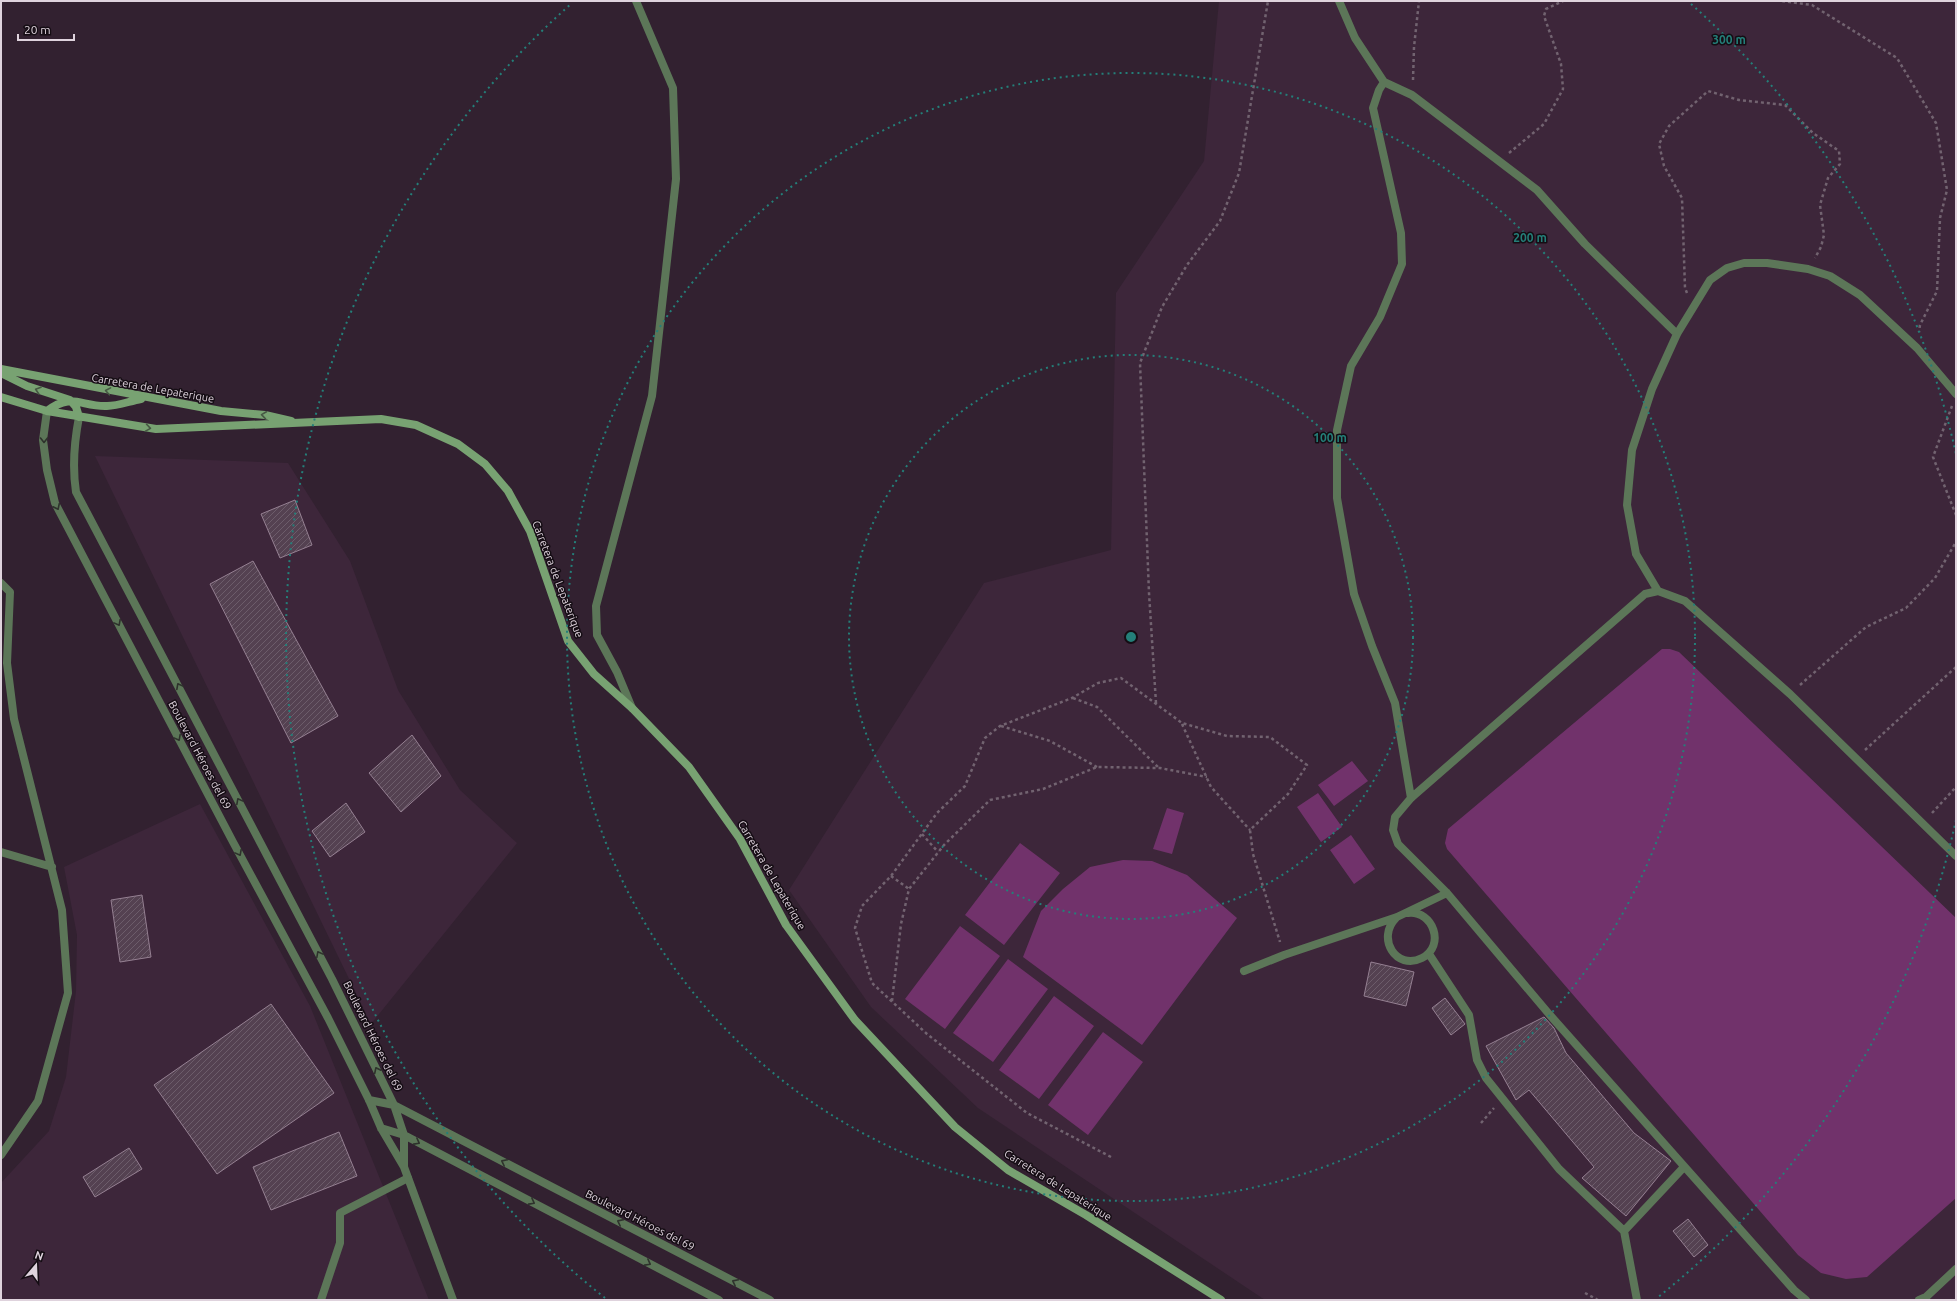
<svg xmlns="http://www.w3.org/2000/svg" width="1957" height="1301" viewBox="0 0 1957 1301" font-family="Ubuntu,sans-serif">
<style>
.built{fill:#3d263a}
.green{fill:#71326b}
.building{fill:url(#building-hatch);stroke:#958092}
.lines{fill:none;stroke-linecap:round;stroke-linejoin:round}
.path{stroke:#726370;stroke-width:2.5;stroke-dasharray:3 3;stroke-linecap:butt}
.service{stroke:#5c7658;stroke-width:8}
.minor{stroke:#5c7658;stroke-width:8}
.secondary{stroke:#78a272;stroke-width:8}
.oneway{stroke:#465843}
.oneway2{stroke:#2e322c}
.ring{fill:none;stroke:#247f79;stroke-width:2;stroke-dasharray:2 4}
.labels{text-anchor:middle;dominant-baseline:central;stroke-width:3;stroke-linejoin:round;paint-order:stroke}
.street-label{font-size:11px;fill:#dfd3dd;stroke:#150d14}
.centre{fill:#247f79;stroke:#150d14;stroke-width:2}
.ring-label{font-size:12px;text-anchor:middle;font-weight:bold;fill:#247f79;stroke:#150d14;stroke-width:3;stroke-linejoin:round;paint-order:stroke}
</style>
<defs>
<pattern id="building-hatch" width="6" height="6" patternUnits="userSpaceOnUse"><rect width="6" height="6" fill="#544151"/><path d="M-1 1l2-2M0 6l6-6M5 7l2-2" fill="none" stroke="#6c5c6a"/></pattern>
</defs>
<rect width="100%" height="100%" fill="#322130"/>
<!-- built -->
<path class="built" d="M 1219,1 L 1956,1 L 1956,1300 L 1265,1300 L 978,1108 L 871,1007 L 789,890 L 984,583 L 1111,550 L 1116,293 L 1204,161 Z
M 95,456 L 288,463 L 350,561 L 398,690 L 460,790 L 517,843 L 371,1024 Z
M 200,804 L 310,1006 L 429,1300 L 1,1300 L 1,1183 L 49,1131 L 66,1077 L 76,991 L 77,935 L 64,867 Z"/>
<!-- green -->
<path class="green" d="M 1662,649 L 1670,649 L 1679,652 L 1956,918 L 1956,1198 L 1867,1277 L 1846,1279 L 1821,1273 L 1798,1255 L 1447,849 L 1445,843 L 1448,829 Z
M 1352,761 L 1368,781 L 1334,806 L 1318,785 Z
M 1318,793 L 1342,827 L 1321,842 L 1297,807 Z
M 1167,808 L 1184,813 L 1172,854 L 1153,849 Z
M 1351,835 L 1375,869 L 1354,884 L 1330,850 Z
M 1020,843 L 1060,873 L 1004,945 L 965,915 Z
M 1123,860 L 1152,861 L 1187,875 L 1237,918 L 1142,1045 L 1023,957 L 1041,911 L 1063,889 L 1090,867 Z
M 960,926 L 1000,956 L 945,1029 L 905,999 Z
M 1008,959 L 1048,989 L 993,1062 L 953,1033 Z
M 1054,996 L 1094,1026 L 1039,1099 L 999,1070 Z
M 1103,1032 L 1143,1062 L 1088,1135 L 1048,1105 Z"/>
<!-- building -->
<path class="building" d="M 295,500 L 312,545 L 280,558 L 261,514 Z
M 253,561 L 338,716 L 291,743 L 210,584 Z
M 412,735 L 441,776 L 401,812 L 369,773 Z
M 346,803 L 365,832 L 330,857 L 312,831 Z
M 142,895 L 151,957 L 120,962 L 111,900 Z
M 1371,962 L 1414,972 L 1406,1006 L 1364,996 Z
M 1445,998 L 1465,1024 L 1451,1035 L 1432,1008 Z
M 271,1004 L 334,1093 L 217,1174 L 154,1085 Z
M 1544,1017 L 1554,1028 L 1566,1053 L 1634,1133 L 1671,1161 L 1626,1216 L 1582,1178 L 1594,1167 L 1529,1090 L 1516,1100 L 1486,1046 Z
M 339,1132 L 357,1176 L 271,1210 L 253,1167 Z
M 129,1148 L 142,1169 L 95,1197 L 83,1177 Z
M 1688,1219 L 1708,1245 L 1694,1257 L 1673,1231 Z"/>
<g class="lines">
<!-- path -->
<path class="path" d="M 1782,1 L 1812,5 L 1897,58 L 1936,123 L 1947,190 L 1940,218 L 1937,291 L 1920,325 L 1919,332
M 1413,80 L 1414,47 L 1419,1
M 1509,153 L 1544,124 L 1563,89 L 1561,64 L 1544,16 L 1546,9 L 1563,1
M 1687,293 L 1685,288 L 1682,198 L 1664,166 L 1659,144 L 1669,126 L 1708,91 L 1739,100 L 1785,105 L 1813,133 L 1839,151 L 1840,164 L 1828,178 L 1820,205 L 1824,235 L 1821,247 L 1815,258
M 1952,406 L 1933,457 L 1956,515
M 1800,685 L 1866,627 L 1906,608 L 1935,578 L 1956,542
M 1073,698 L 1097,707 L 1159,768
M 1156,703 L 1149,593 L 1140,363 L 1162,307 L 1187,265 L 1220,221 L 1239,173 L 1268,1
M 1182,724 L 1211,787 L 1250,830
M 1001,726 L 1050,741 L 1097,767
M 1865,750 L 1956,667
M 1932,813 L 1956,787
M 922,834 L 938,852
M 891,876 L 909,889
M 892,1001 L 901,924 L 909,889 L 944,845 L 990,800 L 1043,789 L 1097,767 L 1160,768 L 1207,777
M 1481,1123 L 1494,1108
M 1111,1157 L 1027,1113 L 927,1034 L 872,983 L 855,928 L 862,906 L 891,876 L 937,813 L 965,786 L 985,738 L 1000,726 L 1072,698 L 1098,683 L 1121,678 L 1182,723 L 1227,736 L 1270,737 L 1307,765 L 1288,794 L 1250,830 L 1253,854 L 1280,942
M 1585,1293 L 1598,1300"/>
<!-- service -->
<path class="service" d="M 1339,1 L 1355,38 L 1384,82 L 1379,90 L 1373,108 L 1401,233 L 1402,264 L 1380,317 L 1351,366 L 1337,430 L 1337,498 L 1354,594 L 1372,646 L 1395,703 L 1411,798
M 1384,82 L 1412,95 L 1537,190 L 1585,244 L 1677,334
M 1658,591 L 1636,554 L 1627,505 L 1632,450 L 1652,389 L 1677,334 L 1710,280 L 1727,268 L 1744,263 L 1767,263 L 1808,269 L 1830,276 L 1860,295 L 1917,348 L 1956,394
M 1396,918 C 1376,938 1396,971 1422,958 C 1446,946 1433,910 1408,913
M 1429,954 L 1469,1015 L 1477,1060 L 1486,1078 L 1559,1169 L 1624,1231
M 1244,971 L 1284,955 L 1397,917 L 1447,893
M 321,1300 L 340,1243 L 340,1213 L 408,1178
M 1637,1300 L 1624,1231 L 1684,1167
M 1806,1300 L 1794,1290 L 1549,1014 L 1447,893 L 1398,844 L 1393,830 L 1395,817 L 1411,798 L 1645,594 L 1658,591 L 1685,601 L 1790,694 L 1956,856
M 1919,1300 L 1926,1297 L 1956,1269"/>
<!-- minor -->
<path class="minor" d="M 47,411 L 43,440 L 47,470 L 55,503 L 233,842 L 328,1018 L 369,1100 L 381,1128 L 404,1167 L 453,1300
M 79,417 C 74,443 72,466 76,492 L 332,979 L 394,1105 L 404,1135 L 404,1166
M 1,583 L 10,592 L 7,663 L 14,719 L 62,910 L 68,993 L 38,1101 L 1,1155
M 632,708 L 617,672 L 597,635 L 596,606 L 652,396 L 676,179 L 673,88 L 636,1
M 1,852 L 52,867
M 369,1100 L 394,1105 L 770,1300
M 381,1128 L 404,1135 L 719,1300"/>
<!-- secondary -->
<path class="secondary" d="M 1,369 L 221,411 L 265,415 L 291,421
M 1,373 L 27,386 L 70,400 L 76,407 L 79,417
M 1,397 L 47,411 L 156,429 L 381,419 L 416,425 L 458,444 L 485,464 L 508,491 L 530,531 L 568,641 L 594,674 L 632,708 L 689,767 L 740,839 L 786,925 L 855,1020 L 955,1127 L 1008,1170 L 1086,1215 L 1221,1300
M 47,411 C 72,392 81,407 107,406 C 118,406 130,401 141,399"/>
</g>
<!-- one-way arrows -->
<defs><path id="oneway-chevron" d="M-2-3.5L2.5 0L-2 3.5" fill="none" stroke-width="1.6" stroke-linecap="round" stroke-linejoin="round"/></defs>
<g class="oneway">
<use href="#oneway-chevron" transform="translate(38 390) rotate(-162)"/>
<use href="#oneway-chevron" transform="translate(108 391) rotate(-170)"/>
<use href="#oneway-chevron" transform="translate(264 415) rotate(-172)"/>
<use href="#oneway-chevron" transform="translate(148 428) rotate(9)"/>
</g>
<g class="oneway2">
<use href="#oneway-chevron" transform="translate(44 440) rotate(90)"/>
<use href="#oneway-chevron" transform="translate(57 507) rotate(64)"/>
<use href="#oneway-chevron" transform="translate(118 623) rotate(62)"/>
<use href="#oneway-chevron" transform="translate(179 686) rotate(-118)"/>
<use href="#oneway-chevron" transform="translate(178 738) rotate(62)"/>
<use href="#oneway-chevron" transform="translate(239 801) rotate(-118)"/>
<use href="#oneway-chevron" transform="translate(239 853) rotate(62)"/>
<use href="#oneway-chevron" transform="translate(319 954) rotate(-118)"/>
<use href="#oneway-chevron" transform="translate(377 1070) rotate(-116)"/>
<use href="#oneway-chevron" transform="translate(417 1142) rotate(28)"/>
<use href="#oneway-chevron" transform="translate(504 1162) rotate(-153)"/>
<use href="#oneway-chevron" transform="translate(532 1202) rotate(28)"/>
<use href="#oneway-chevron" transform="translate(620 1222) rotate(-153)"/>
<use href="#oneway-chevron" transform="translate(648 1263) rotate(28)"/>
<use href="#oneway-chevron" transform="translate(735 1282) rotate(-153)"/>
</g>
<!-- distance rings -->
<g class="ring">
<circle cx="1131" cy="637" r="282"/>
<circle cx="1131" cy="637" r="564"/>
<path d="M1956 820A845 845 0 0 1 1657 1298M605 1298A845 845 0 0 1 571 4M1691 4A845 845 0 0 1 1956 454"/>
</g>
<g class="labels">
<!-- street labels -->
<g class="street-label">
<text transform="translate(153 388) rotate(10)">Carretera de Lepaterique</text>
<text transform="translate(558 579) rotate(69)">Carretera de Lepaterique</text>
<text transform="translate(200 755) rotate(62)">Boulevard Héroes del 69</text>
<text transform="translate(772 875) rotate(60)">Carretera de Lepaterique</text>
<text transform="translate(373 1036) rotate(64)">Boulevard Héroes del 69</text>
<text transform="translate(1058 1185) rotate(32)">Carretera de Lepaterique</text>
<text transform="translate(640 1220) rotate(27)">Boulevard Héroes del 69</text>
</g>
</g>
<circle cx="1131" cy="637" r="6" class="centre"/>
<g class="ring-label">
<text x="1729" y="44">300 m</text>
<text x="1530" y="242">200 m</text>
<text x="1330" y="442">100 m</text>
</g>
<!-- border -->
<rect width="1957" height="1301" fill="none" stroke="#dfd3dd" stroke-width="4"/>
<!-- north arrow -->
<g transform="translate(36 1265) rotate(19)" stroke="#150d14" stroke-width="3" paint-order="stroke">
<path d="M0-3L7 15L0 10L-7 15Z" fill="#dfd3dd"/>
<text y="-6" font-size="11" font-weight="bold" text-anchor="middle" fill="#dfd3dd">N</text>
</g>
<!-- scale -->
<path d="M18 34v6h56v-6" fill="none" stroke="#dfd3dd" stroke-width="2"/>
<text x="24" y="34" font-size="12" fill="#dfd3dd" stroke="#150d14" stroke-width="3" paint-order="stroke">20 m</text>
</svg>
